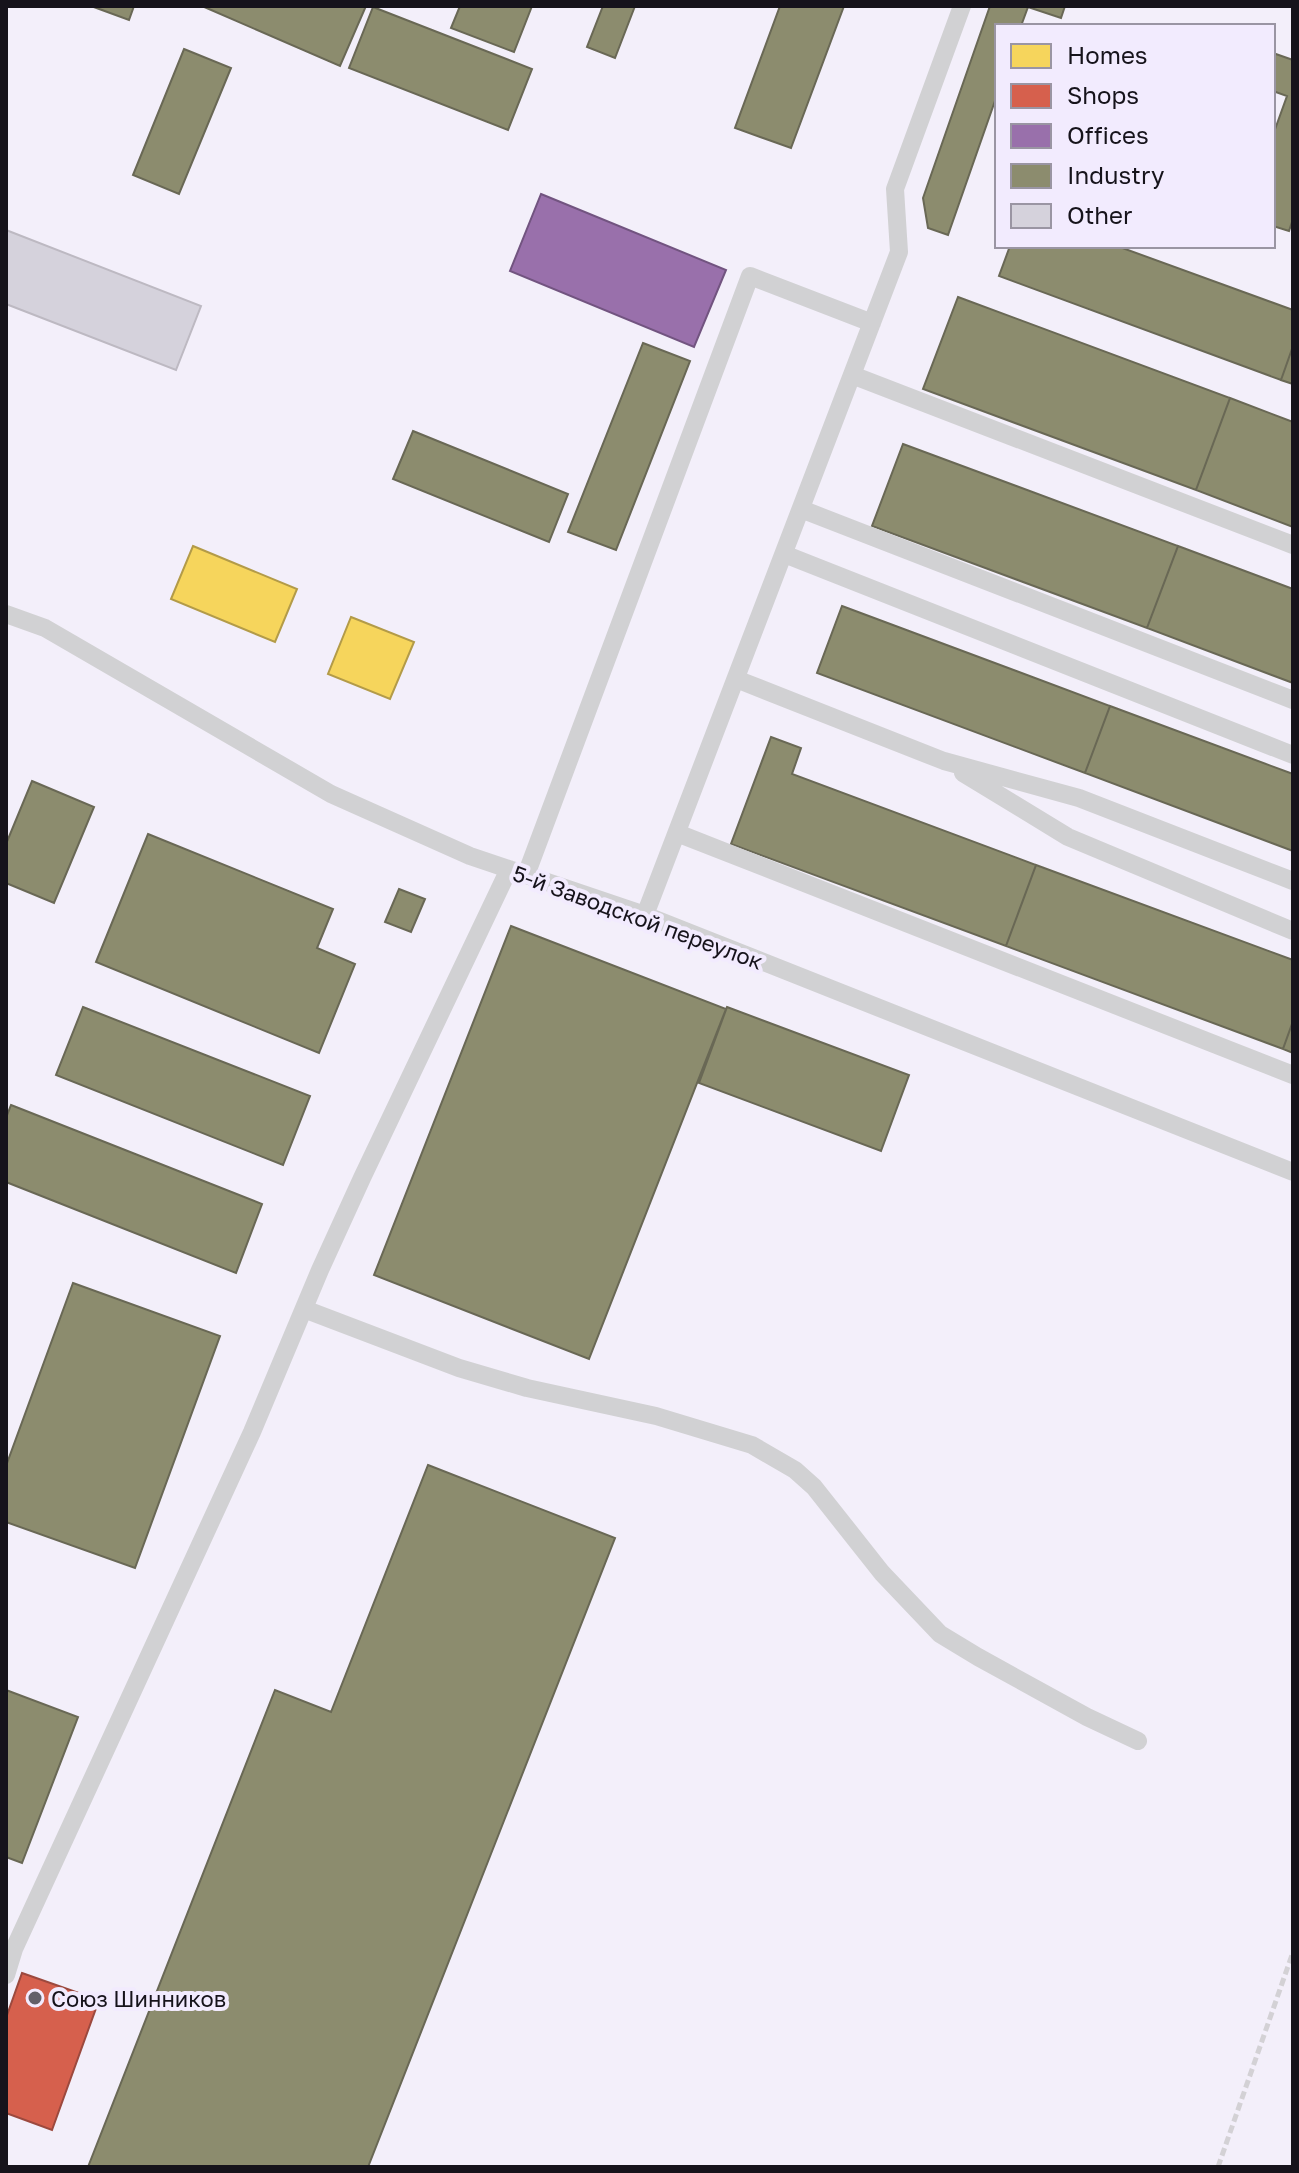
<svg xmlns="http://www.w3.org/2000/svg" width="1299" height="2173" viewBox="0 0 1299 2173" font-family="'Golos Text',sans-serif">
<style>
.homes{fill:#f6d55c;stroke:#b39b48;stroke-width:2}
.shops{fill:#d6604d;stroke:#9c493e;stroke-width:2}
.offices{fill:#9970ab;stroke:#725480;stroke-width:2}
.industry{fill:#8c8c6e;stroke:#696855;stroke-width:2}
.building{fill:#d5d2dc;stroke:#bdb9c2;stroke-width:2}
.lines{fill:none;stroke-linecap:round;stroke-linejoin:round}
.path{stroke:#d3d1d5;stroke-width:5;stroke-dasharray:8 4;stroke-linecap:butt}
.service{stroke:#d1d1d3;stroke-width:18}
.poi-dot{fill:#636069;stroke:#f2ebfe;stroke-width:3}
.labels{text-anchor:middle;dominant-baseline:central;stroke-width:8;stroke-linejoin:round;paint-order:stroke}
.street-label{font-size:22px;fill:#16131b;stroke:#f2ebfe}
.poi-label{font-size:22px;fill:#16131b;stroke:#f2ebfe;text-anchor:start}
</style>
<rect width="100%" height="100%" fill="#f3effa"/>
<!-- homes -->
<path class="homes" d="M 193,546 L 297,589 L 275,642 L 171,599 Z
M 351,617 L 414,642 L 390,699 L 328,674 Z"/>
<!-- shops -->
<path class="shops" d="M 22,1973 L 99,2000 L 52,2130 L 6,2113 L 6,2018 Z"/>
<!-- offices -->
<path class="offices" d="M 541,194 L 726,270 L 694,347 L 510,271 Z"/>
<!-- industry -->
<path class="industry" d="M 91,6 L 134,6 L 129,20 Z
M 202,6 L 366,6 L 340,66 Z
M 460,6 L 532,6 L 514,52 L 451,28 Z
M 603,6 L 635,6 L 615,58 L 587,47 Z
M 780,6 L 844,6 L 791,148 L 735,128 Z
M 990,6 L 1065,6 L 1061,18 L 1028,7 L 1021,26 L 997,26 L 997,95 L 948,235 L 928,228 L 923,198 Z
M 373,7 L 532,69 L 508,130 L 349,68 Z
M 184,49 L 231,68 L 179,194 L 133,175 Z
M 1273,53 L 1293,60 L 1293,219 L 1289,231 L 1273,226 L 1273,135 L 1287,96 L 1273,91 Z
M 1010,246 L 1117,246 L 1293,310 L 1293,346 L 1281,380 L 999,276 Z
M 958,297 L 1230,398 L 1196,490 L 923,389 Z
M 643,343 L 690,361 L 616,550 L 568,532 Z
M 1293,346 L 1293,384 L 1281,380 Z
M 1230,398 L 1293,422 L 1293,527 L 1196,490 Z
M 413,431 L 568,494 L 549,542 L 393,479 Z
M 903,444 L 1178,546 L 1147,628 L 872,526 Z
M 1178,546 L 1293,589 L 1293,683 L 1147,628 Z
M 842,606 L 1110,706 L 1085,773 L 817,673 Z
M 1110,706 L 1293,774 L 1293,851 L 1085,773 Z
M 771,737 L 801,748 L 792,774 L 1036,865 L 1006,946 L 731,844 Z
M 32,781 L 94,807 L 54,903 L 6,883 L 6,844 Z
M 148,834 L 333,909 L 317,948 L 355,964 L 319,1053 L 96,962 Z
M 1036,865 L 1293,960 L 1293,1021 L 1283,1049 L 1006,946 Z
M 399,889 L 425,899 L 411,932 L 385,922 Z
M 511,926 L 726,1009 L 589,1359 L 374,1275 Z
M 83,1007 L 310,1096 L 283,1165 L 56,1075 Z
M 727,1007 L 909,1075 L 881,1151 L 699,1083 Z
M 1293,1021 L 1293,1053 L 1283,1049 Z
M 11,1105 L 262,1204 L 236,1273 L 6,1182 L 6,1118 Z
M 73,1283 L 220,1336 L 135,1568 L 6,1522 L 6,1466 Z
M 428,1465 L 615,1538 L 368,2167 L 88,2167 L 275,1690 L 331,1712 Z
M 6,1690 L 78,1717 L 22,1863 L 6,1857 Z"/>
<!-- building -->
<path class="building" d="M 6,230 L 201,306 L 176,370 L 6,304 Z"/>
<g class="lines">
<!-- path -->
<path class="path" d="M 1218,2167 L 1293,1952"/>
<!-- service -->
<path class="service" d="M 852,375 L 1293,545
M 801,509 L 1293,700
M 784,554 L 1293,755
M 6,614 L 45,628 L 331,794 L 470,856 L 645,915 L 1293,1172
M 736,679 L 944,761 L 1079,798 L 1293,881
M 963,773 L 1068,837 L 1293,931
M 677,833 L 1293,1075
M 526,875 L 750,276 L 872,323
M 645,915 L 899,252 L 895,189 L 962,6
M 304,1309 L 459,1368 L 527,1388 L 656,1416 L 752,1445 L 795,1470 L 814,1487 L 882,1573 L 940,1634 L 978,1657 L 1087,1717 L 1138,1741
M 6,1975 L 14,1949 L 252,1432 L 320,1270 L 362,1178 L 509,869"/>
</g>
<!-- markers -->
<circle class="poi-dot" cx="35" cy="1998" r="8"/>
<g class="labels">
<!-- street labels -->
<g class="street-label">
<text transform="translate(638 917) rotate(20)">5-й Заводской переулок</text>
</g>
<!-- poi labels -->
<g class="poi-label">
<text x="51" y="1998">Союз Шинников</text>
</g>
</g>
<!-- border -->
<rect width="1299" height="2173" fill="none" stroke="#16131b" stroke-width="16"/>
<!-- legend -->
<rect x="995" y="24" width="280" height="224" fill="#f2ebfe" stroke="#9a95a3" stroke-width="2"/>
<rect x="1011" y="44" width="40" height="24" fill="#f6d55c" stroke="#9a95a3" stroke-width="2"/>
<text x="1067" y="64" font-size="24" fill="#16131b">Homes</text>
<rect x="1011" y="84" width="40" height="24" fill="#d6604d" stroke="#9a95a3" stroke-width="2"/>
<text x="1067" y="104" font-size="24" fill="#16131b">Shops</text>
<rect x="1011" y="124" width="40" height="24" fill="#9970ab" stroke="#9a95a3" stroke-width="2"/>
<text x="1067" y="144" font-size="24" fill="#16131b">Offices</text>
<rect x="1011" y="164" width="40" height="24" fill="#8c8c6e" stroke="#9a95a3" stroke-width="2"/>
<text x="1067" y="184" font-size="24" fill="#16131b">Industry</text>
<rect x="1011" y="204" width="40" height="24" fill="#d5d2dc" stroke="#9a95a3" stroke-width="2"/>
<text x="1067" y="224" font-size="24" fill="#16131b">Other</text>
</svg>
